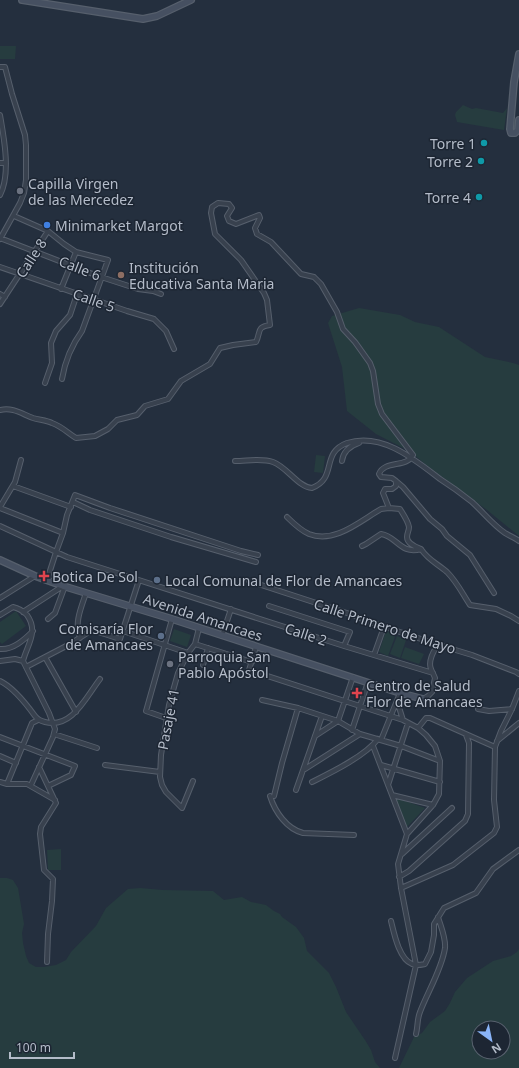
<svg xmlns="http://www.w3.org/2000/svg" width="519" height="1068" viewBox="0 0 519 1068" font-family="'Noto Sans',sans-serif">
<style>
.green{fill:#263c3f;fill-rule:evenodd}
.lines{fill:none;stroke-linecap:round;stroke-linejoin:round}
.street-casing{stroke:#565f6c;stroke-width:6}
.secondary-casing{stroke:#565f6c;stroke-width:8}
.street{stroke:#38414e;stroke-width:4}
.secondary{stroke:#465061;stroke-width:5.5}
.culture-dot{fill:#0f9aa8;stroke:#1d2633;stroke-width:1.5}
.worship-dot{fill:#6b7280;stroke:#1d2633;stroke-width:1.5}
.shop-dot{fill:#3f7fe0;stroke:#1d2633;stroke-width:1.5}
.education-dot{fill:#8d6e63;stroke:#1d2633;stroke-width:1.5}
.health-dot{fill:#e0444e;stroke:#1d2633;stroke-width:1.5}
.service-dot{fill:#5c6f8a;stroke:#1d2633;stroke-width:1.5}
.labels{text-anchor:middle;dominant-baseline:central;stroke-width:3;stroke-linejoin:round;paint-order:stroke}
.poi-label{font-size:14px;fill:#b4bcc9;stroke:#1d2633;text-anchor:start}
.street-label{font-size:14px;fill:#b4bcc9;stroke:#1d2633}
</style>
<rect width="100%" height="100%" fill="#242f3e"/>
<!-- green -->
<path class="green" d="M 0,46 L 16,46 L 15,59 L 0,59 Z
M 463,105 L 472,109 L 476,108 L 503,113 L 507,108 L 504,130 L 457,122 L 455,115 L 456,112 Z
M 359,308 L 400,315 L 415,322 L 439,327 L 485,357 L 513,363 L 519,365 L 519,536 L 487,510 L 426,465 L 411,452 L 376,434 L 347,411 L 342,367 L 328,323 L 332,316 Z
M 316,455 L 325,456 L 323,473 L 314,472 Z
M 16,611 L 26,626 L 2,644 L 0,642 L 0,622 Z
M 174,629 L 191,635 L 187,647 L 170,641 Z
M 386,631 L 396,634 L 388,656 L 379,652 Z
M 397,636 L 406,640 L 400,658 L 390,654 Z
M 405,647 L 424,654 L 419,664 L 401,658 Z
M 397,798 L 425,808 L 407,827 L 405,823 L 396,800 Z
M 61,849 L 61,870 L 48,870 L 47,850 Z
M 0,878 L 7,878 L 13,880 L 18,888 L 24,924 L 22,933 L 23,943 L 26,956 L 29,963 L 36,967 L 44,967 L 56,965 L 66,960 L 71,952 L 96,926 L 106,908 L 128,889 L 140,888 L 163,890 L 213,891 L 224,900 L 242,897 L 251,902 L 266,905 L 274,911 L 280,914 L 282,917 L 296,927 L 304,938 L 307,951 L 329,973 L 336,987 L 346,1012 L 365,1040 L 371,1050 L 375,1062 L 380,1068 L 0,1068 Z
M 519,949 L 519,1068 L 399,1068 L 414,1037 L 422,1033 L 430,1022 L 445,1011 L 450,1003 L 455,992 L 467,978 L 493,961 L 511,956 L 517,952 ZM 479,1028 L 503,1028 L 503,1052 L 479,1052 Z"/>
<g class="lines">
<!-- street casing -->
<g class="street-casing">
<path id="street" d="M 0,67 L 5,67 L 12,94 L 25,135 L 26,145 L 26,180 L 24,193 L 20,203 L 0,239
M 0,115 C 4,138 11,174 0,195
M 0,163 L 6,163
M 14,216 L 48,231 L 64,244 L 76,252 L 108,260 L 82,331 C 71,346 65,361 62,379
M 0,238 L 98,276 L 138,289 L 153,291 L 161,294
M 0,267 L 127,311 L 154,319 L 166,331 L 174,349
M 61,289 L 76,252
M 0,294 L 5,297
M 0,304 L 48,231
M 45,383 L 52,363 L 51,343 L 56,331 L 70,315 L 77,294
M 0,410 C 13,407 22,414 33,418 C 39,420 46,420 52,423 C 61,426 68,433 76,438 L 95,436 L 108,429 L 117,420 L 137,415 L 145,406 L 168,399 L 181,381 L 210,364 L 220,348 L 233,345 L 256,342 C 261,332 256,327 270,325 L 267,300 L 264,293 L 241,260 L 215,234 L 211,213 L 212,207 L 218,203 L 229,204 L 232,208 L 227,216 L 229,221 L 236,224 L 259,215 L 260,218 L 255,228 L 257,234 L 271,242 L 301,274 L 314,277 L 321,284 L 337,312 L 343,329 L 355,342 L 370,363 L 373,371 L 378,404 L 382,414 L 413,455 C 407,468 384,460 379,474 L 381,477 L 392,478 L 396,481 L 396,486 L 392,489 L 385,489 L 383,493 L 389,508 L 400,509 C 403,514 408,521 409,527 C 409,531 407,533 407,537 C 407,544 416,547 421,549
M 235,461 C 247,461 262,458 273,462 C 287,467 298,487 312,488 C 338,478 320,453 347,443 C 382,432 414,459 440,479 C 451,486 462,494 472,502 C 483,512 493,525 505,533 C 510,536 515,538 519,541
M 342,461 C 343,452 350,446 359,443
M 396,481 L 403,487 L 430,519 L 442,529 L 447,536 L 470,555 L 494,593
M 13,486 L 71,507
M 73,502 L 90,510 L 171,537 L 256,562
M 0,507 L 15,482 L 21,460
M 0,508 L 63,533
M 287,517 C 292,522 302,531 309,534 C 335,544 360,521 381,509 L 389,508
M 0,526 L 67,557 L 344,646 L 433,673
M 362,546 L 366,544 L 381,534 C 397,536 400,555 421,549 C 428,560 438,564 447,572 C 457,582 462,593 470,605 L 496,609 L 511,616 L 519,621
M 47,580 L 56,552 L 63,533 L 67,515 L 75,495 L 110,508 L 241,551 L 258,555
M 249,581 L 350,614 L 367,621 L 439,645 L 472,655 L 516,672 L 519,674
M 0,598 L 35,576
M 269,606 L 350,632 L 344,646
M 23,612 L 63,586
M 0,615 L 13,607 C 18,608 23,611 27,615 C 39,632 27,645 23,661 L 49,713 L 55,729 L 53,737 L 31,785
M 48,619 L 55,613 L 65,586
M 123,631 L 188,653
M 222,636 L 231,609
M 80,638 C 74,623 81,608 86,593
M 195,644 L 252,662
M 256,647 L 249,670 L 403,720 L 418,728 L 426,735 L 435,746 L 440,761 L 439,794 L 433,805 L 407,834 L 398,864 L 401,888 L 416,965 L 395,1058
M 0,649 C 13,650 24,640 33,631
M 374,655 L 384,627
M 45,657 L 76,712
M 0,661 L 15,659 L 23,661
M 203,665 L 208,648
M 26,667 L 70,644 L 92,630 L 120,639 L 139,580
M 0,681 C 13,687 27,705 35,716 C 38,720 41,721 45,722 C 72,729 86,697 100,679
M 423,699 L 428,696 L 432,692 L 435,678 C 434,675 432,672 431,669 C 428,662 433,650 439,645
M 262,700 L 298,708 L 338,721 L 360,734 L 401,746 L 440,761
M 397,701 L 403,720
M 478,709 L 489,711 L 512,709
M 166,718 L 146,711 L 172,619
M 418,728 L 426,718 L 430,718 L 495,747
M 352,730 L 368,682
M 54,734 L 97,748
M 315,736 L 338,721 L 353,677
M 0,737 L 75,766 L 71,775 L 48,786
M 381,740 L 400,693
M 497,741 L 519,723
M 373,746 L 407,834
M 0,756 L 16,763
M 105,765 L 160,772
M 381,765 L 440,782
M 39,767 L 56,803 L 41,827 L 40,834 L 44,870 L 53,879 L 52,901 L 48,934 L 47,962
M 305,769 L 360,734
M 193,781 L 182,808 L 166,792 L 162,785 L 160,777 L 161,755 L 169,705 L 178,673 L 188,653 L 195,644 L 199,628
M 0,782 L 7,784 L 27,784 L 55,800
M 312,782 C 332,772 365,756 378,739
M 7,784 L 32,723 L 38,720
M 388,785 L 408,723
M 296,790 L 322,716
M 392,795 L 433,805
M 270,796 C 275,812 287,829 303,833 L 354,835
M 274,796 L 282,763 L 298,708
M 402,854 L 452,808
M 399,877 L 409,871 L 465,821 L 468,814 L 469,743 L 466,735
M 401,888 L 453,865 L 494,833 L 497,827 L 494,800 L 495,747 L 501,731 L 512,709 L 519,691
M 391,921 C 394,933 399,959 412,964 C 416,966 420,965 425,964 L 431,952 L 434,935 L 434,924 L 444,908 L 476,893 L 493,869 L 519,850
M 416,1034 C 418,1026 417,1019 420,1012 C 427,993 442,969 445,948 C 446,938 441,927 438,917"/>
</g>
<!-- secondary casing -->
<g class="secondary-casing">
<path id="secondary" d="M 22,0 L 143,19 L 157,16 L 191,0
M 519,54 L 514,82 L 510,129 L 511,133 L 515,133 L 518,130 L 519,120
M 0,560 L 35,576 L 63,586 L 172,619 L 400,693 L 423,699"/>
</g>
<!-- street -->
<use href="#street" class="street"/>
<!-- secondary -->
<use href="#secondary" class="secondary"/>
</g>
<!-- markers -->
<g class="culture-dot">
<circle cx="484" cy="143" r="4"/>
<circle cx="481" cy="161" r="4"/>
<circle cx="479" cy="197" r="4"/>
</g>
<g class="worship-dot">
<circle cx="20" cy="191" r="4"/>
<circle cx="170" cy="664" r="4"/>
</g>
<circle class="shop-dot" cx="47" cy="225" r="4"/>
<circle class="education-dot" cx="121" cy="275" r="4"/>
<g class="health-dot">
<path d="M42 570h4v4h4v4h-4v4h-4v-4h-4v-4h4z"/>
<path d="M355 687h4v4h4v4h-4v4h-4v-4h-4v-4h4z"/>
</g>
<g class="service-dot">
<circle cx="157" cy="580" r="4"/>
<circle cx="161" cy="636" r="4"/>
</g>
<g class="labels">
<!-- poi labels -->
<g class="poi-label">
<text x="476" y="143" text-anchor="end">Torre 1</text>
<text x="473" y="161" text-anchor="end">Torre 2</text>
<text x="28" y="183">Capilla Virgen<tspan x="28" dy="16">de las Mercedez</tspan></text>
<text x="471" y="197" text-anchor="end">Torre 4</text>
<text x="55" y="225">Minimarket Margot</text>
<text x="129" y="267">Institución<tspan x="129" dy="16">Educativa Santa Maria</tspan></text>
<text x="52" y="576">Botica De Sol</text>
<text x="165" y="580">Local Comunal de Flor de Amancaes</text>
<text x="153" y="628" text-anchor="end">Comisaría Flor<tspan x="153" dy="16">de Amancaes</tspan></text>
<text x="178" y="656">Parroquia San<tspan x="178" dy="16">Pablo Apóstol</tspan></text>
<text x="366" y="685">Centro de Salud<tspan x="366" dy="16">Flor de Amancaes</tspan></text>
</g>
<!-- street labels -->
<g class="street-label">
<text transform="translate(31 258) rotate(-57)">Calle 8</text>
<text transform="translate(80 268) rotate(21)">Calle 6</text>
<text transform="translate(94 300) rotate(19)">Calle 5</text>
<text transform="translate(203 617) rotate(18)">Avenida Amancaes</text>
<text transform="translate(385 626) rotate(18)">Calle Primero de Mayo</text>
<text transform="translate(306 634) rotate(18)">Calle 2</text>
<text transform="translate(168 719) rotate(-79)">Pasaje 41</text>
</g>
</g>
<!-- north arrow -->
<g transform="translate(491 1040) rotate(147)"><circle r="19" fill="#1d2633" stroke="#59626f"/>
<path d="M0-3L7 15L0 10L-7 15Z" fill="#8ab4f8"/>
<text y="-6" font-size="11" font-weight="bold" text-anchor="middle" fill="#b4bcc9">N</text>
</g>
<!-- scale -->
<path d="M10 1052v6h64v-6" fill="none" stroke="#b4bcc9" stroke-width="2"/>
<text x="16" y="1052" font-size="12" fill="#b4bcc9" stroke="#1d2633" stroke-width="3" paint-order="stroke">100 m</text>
</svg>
